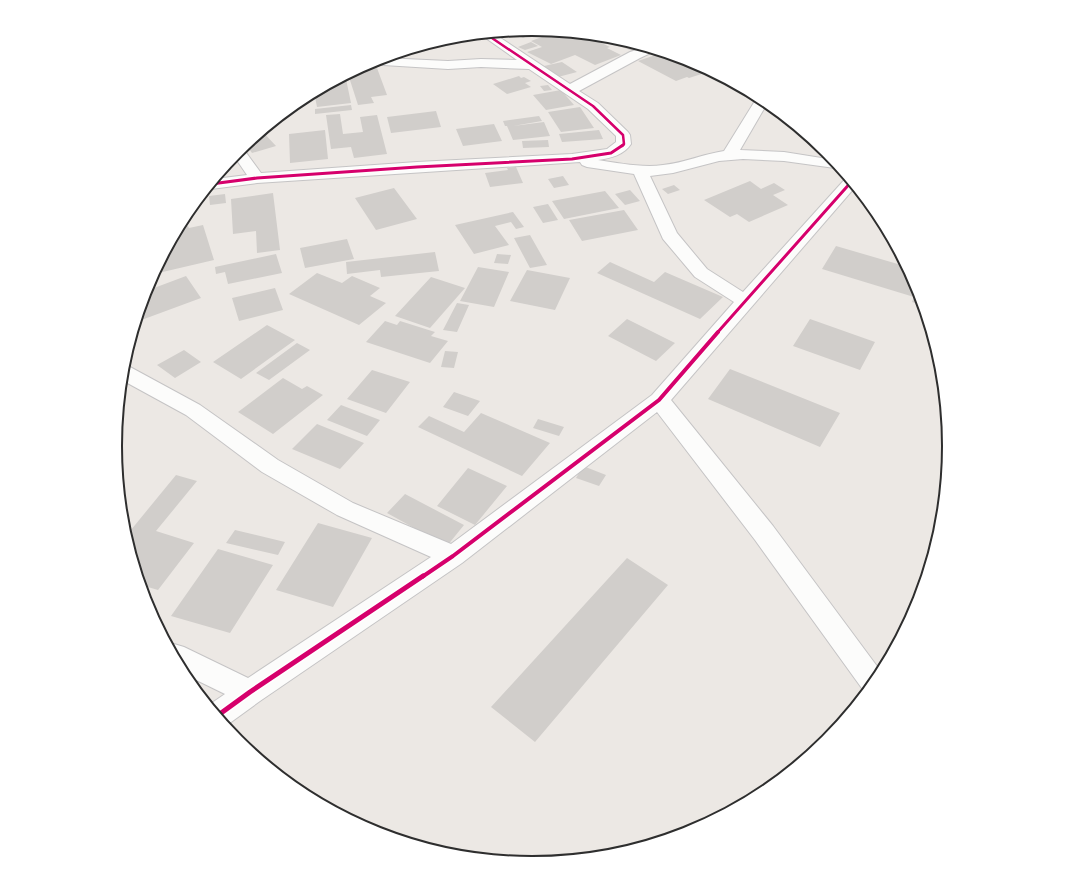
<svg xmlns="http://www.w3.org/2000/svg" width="1065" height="892" viewBox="0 0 1065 892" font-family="'DejaVu Sans',sans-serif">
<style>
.building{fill:#d1cecb}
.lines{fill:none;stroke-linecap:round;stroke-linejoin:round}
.street-casing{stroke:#c5c4c5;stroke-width:2}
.street{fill:#fcfcfb;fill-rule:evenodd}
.cycleway-far3-casing{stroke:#fff;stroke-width:4}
.cycleway-far2-casing{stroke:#fff;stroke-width:5}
.cycleway-far1-casing{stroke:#fff;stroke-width:6}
.cycleway-casing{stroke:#fff;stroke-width:8}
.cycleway-far3{stroke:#d6006c;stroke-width:2.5}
.cycleway-far2{stroke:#d6006c;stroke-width:3}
.cycleway-far1{stroke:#d6006c;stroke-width:4}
.cycleway{stroke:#d6006c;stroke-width:5}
.rim{fill:none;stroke:#2e2e2e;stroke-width:2}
</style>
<rect width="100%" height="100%" fill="#ece8e4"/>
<!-- building -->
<path class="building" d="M 533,29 L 544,30 L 523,38 L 509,31 Z
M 558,31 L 582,34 L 610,47 L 607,48 L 621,55 L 595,65 L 575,55 L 551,64 L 527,52 L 542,47 L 531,41 Z
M 608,36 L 614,37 L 646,47 L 635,52 L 602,39 Z
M 531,42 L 538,46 L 525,50 L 518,47 Z
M 664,52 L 692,61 L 711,71 L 689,78 L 687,77 L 676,81 L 638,61 Z
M 562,62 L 577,72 L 558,77 L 544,66 Z
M 377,68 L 387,95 L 371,97 L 374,103 L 358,105 L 348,74 L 355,70 Z
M 519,76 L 521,78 L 524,77 L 531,81 L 525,83 L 531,87 L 507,94 L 493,84 Z
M 346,79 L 351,103 L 317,107 L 314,92 L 337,80 Z
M 548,85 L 552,90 L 544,91 L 540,86 Z
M 561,90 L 574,105 L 546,110 L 533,95 Z
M 351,105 L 352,110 L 315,114 L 315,109 Z
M 580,107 L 594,128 L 561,132 L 548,112 Z
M 436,111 L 441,127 L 391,133 L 387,117 Z
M 340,114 L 343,134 L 363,132 L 360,117 L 377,115 L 387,154 L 354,158 L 351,147 L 331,149 L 326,115 Z
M 539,116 L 542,121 L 513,126 L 544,122 L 550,136 L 513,140 L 507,126 L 505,126 L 503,121 Z
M 494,124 L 502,141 L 463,146 L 456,129 Z
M 325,130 L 328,159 L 290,163 L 289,134 Z
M 599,130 L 603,139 L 562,142 L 559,134 Z
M 262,131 L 276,146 L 252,153 L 246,145 Z
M 548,140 L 549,147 L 523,148 L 522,141 Z
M 516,167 L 523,183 L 490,187 L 485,173 L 508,170 L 507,168 Z
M 563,176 L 569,185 L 554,188 L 548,179 Z
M 750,181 L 761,189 L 774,183 L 785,190 L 773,195 L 788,205 L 749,222 L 737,214 L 730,217 L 704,200 Z
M 674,185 L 680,190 L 668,194 L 662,189 Z
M 394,188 L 417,219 L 376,230 L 355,198 Z
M 630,190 L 640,201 L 625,205 L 615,194 Z
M 605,191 L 619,208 L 564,219 L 552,201 Z
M 273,193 L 280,250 L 257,253 L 256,231 L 233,234 L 231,199 Z
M 225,194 L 226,203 L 210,205 L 209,196 Z
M 548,204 L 558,220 L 543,223 L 533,207 Z
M 624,210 L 638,230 L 582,241 L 569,220 Z
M 513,212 L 524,227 L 516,229 L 511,222 L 495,226 L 509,245 L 474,254 L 455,225 Z
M 203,225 L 214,260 L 154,274 L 178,228 L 188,226 L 189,228 Z
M 530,235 L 547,265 L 530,268 L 514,238 Z
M 347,239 L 354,259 L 305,268 L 300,248 Z
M 836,246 L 908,267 L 918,287 L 924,306 L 912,302 L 914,297 L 822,269 Z
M 435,252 L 439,271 L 381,277 L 380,270 L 347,274 L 346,262 Z
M 276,254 L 282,273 L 228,284 L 225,272 L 216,274 L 215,267 Z
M 497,254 L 511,255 L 508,264 L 494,263 Z
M 610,262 L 654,282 L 665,272 L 723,297 L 700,319 L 597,273 Z
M 478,267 L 509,272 L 494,307 L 460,301 Z
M 527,270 L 570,278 L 555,310 L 510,301 Z
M 317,273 L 342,283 L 352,276 L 380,288 L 370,296 L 386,303 L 359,325 L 289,294 Z
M 186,276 L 201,298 L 136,322 L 146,291 Z
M 431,277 L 465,288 L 430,328 L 395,316 Z
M 275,288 L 283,310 L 239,321 L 232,298 Z
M 457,303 L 469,305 L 457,332 L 443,330 Z
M 627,319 L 675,343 L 656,361 L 608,336 Z
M 810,319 L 875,342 L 860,370 L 793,346 Z
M 385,321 L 397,325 L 400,321 L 435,332 L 431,336 L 448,341 L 430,363 L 366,342 Z
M 267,325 L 295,340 L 241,379 L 213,362 Z
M 297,343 L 310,350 L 269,380 L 256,373 Z
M 184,350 L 201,362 L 175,378 L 157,365 Z
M 445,351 L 458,352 L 454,368 L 441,367 Z
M 730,369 L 840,413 L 820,447 L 708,399 Z
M 372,370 L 410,382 L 386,413 L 347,399 Z
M 283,378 L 302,389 L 307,386 L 323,395 L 273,434 L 238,412 Z
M 454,392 L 480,401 L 468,416 L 443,407 Z
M 341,405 L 380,420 L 367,436 L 327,420 Z
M 481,413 L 550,443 L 522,476 L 418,427 L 429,416 L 464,432 Z
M 538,419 L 564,427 L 559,436 L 533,428 Z
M 317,424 L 364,443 L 340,469 L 292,449 Z
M 583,466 L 606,475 L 599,486 L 576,478 Z
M 468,468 L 507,486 L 475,525 L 437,506 Z
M 176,475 L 197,481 L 156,531 L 194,543 L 158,590 L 141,585 L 126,536 Z
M 405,494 L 464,525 L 447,546 L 387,513 Z
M 318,523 L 372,538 L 333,607 L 276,590 Z
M 235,530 L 285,542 L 278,555 L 226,543 Z
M 218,549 L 273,565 L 230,633 L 171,616 Z
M 627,558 L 668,585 L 535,742 L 491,707 Z"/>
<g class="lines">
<!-- street casing -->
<g class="street-casing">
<path id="street" d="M 493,33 L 570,84 L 630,52 L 646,47 L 657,50 L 640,58 L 579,91 L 598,103 L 628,132 L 630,135 L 631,144 C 624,155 611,158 598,160 C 618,163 643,168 663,165 C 684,163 703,154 724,151 L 758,96 L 768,102 L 740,150 L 784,152 L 834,160 L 842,169 L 784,161 L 743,159 L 719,161 L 673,173 L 650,176 L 677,233 L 707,269 L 743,292 L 846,178 L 849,177 L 856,186 L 671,400 L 773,526 L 882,673 L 866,694 L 755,540 L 657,412 L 462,563 L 260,701 L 227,725 L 225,726 L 209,705 L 225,694 L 184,674 L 169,646 L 174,644 L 184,647 L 248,678 L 431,557 L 337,515 L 262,472 L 186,415 L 122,380 L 123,365 L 130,367 L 200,405 L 278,460 L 353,503 L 451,544 L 652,395 L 734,302 L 695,277 L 663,239 L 634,174 L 587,167 L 582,165 L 580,162 L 257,183 L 211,189 L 207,188 L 215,179 L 247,175 L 234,156 L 242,147 L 261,173 L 417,162 L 572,154 L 607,149 L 616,142 L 616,136 L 588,109 L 529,69 L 481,67 L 448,69 L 367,64 L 383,58 L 448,61 L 481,59 L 517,60 L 480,34 Z"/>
</g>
<!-- street -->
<use href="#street" class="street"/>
<!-- cycleway-far3 casing -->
<g class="cycleway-far3-casing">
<path id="cycleway-far3" d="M 486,34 L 593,106 L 623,135 L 624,144 L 622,146"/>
</g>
<!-- cycleway-far2 casing -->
<g class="cycleway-far2-casing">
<path id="cycleway-far2" d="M 211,184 L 257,178 L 417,167 L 572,159 L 611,153 L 623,145
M 717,333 L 852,181"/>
</g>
<!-- cycleway-far1 casing -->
<g class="cycleway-far1-casing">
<path id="cycleway-far1" d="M 422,577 L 453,556 L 659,400 L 718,332"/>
</g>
<!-- cycleway casing -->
<g class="cycleway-casing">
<path id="cycleway" d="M 217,716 L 250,692 L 423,576"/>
</g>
<!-- cycleway-far3 -->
<use href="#cycleway-far3" class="cycleway-far3"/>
<!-- cycleway-far2 -->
<use href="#cycleway-far2" class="cycleway-far2"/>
<!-- cycleway-far1 -->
<use href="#cycleway-far1" class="cycleway-far1"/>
<!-- cycleway -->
<use href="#cycleway" class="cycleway"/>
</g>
<!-- crop -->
<path d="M0 0H1065V892H0ZM122 446a410 410 0 1 1 820 0a410 410 0 1 1-820 0Z" fill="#fff" fill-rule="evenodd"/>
<path class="rim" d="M122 446a410 410 0 1 1 820 0a410 410 0 1 1-820 0Z"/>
</svg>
